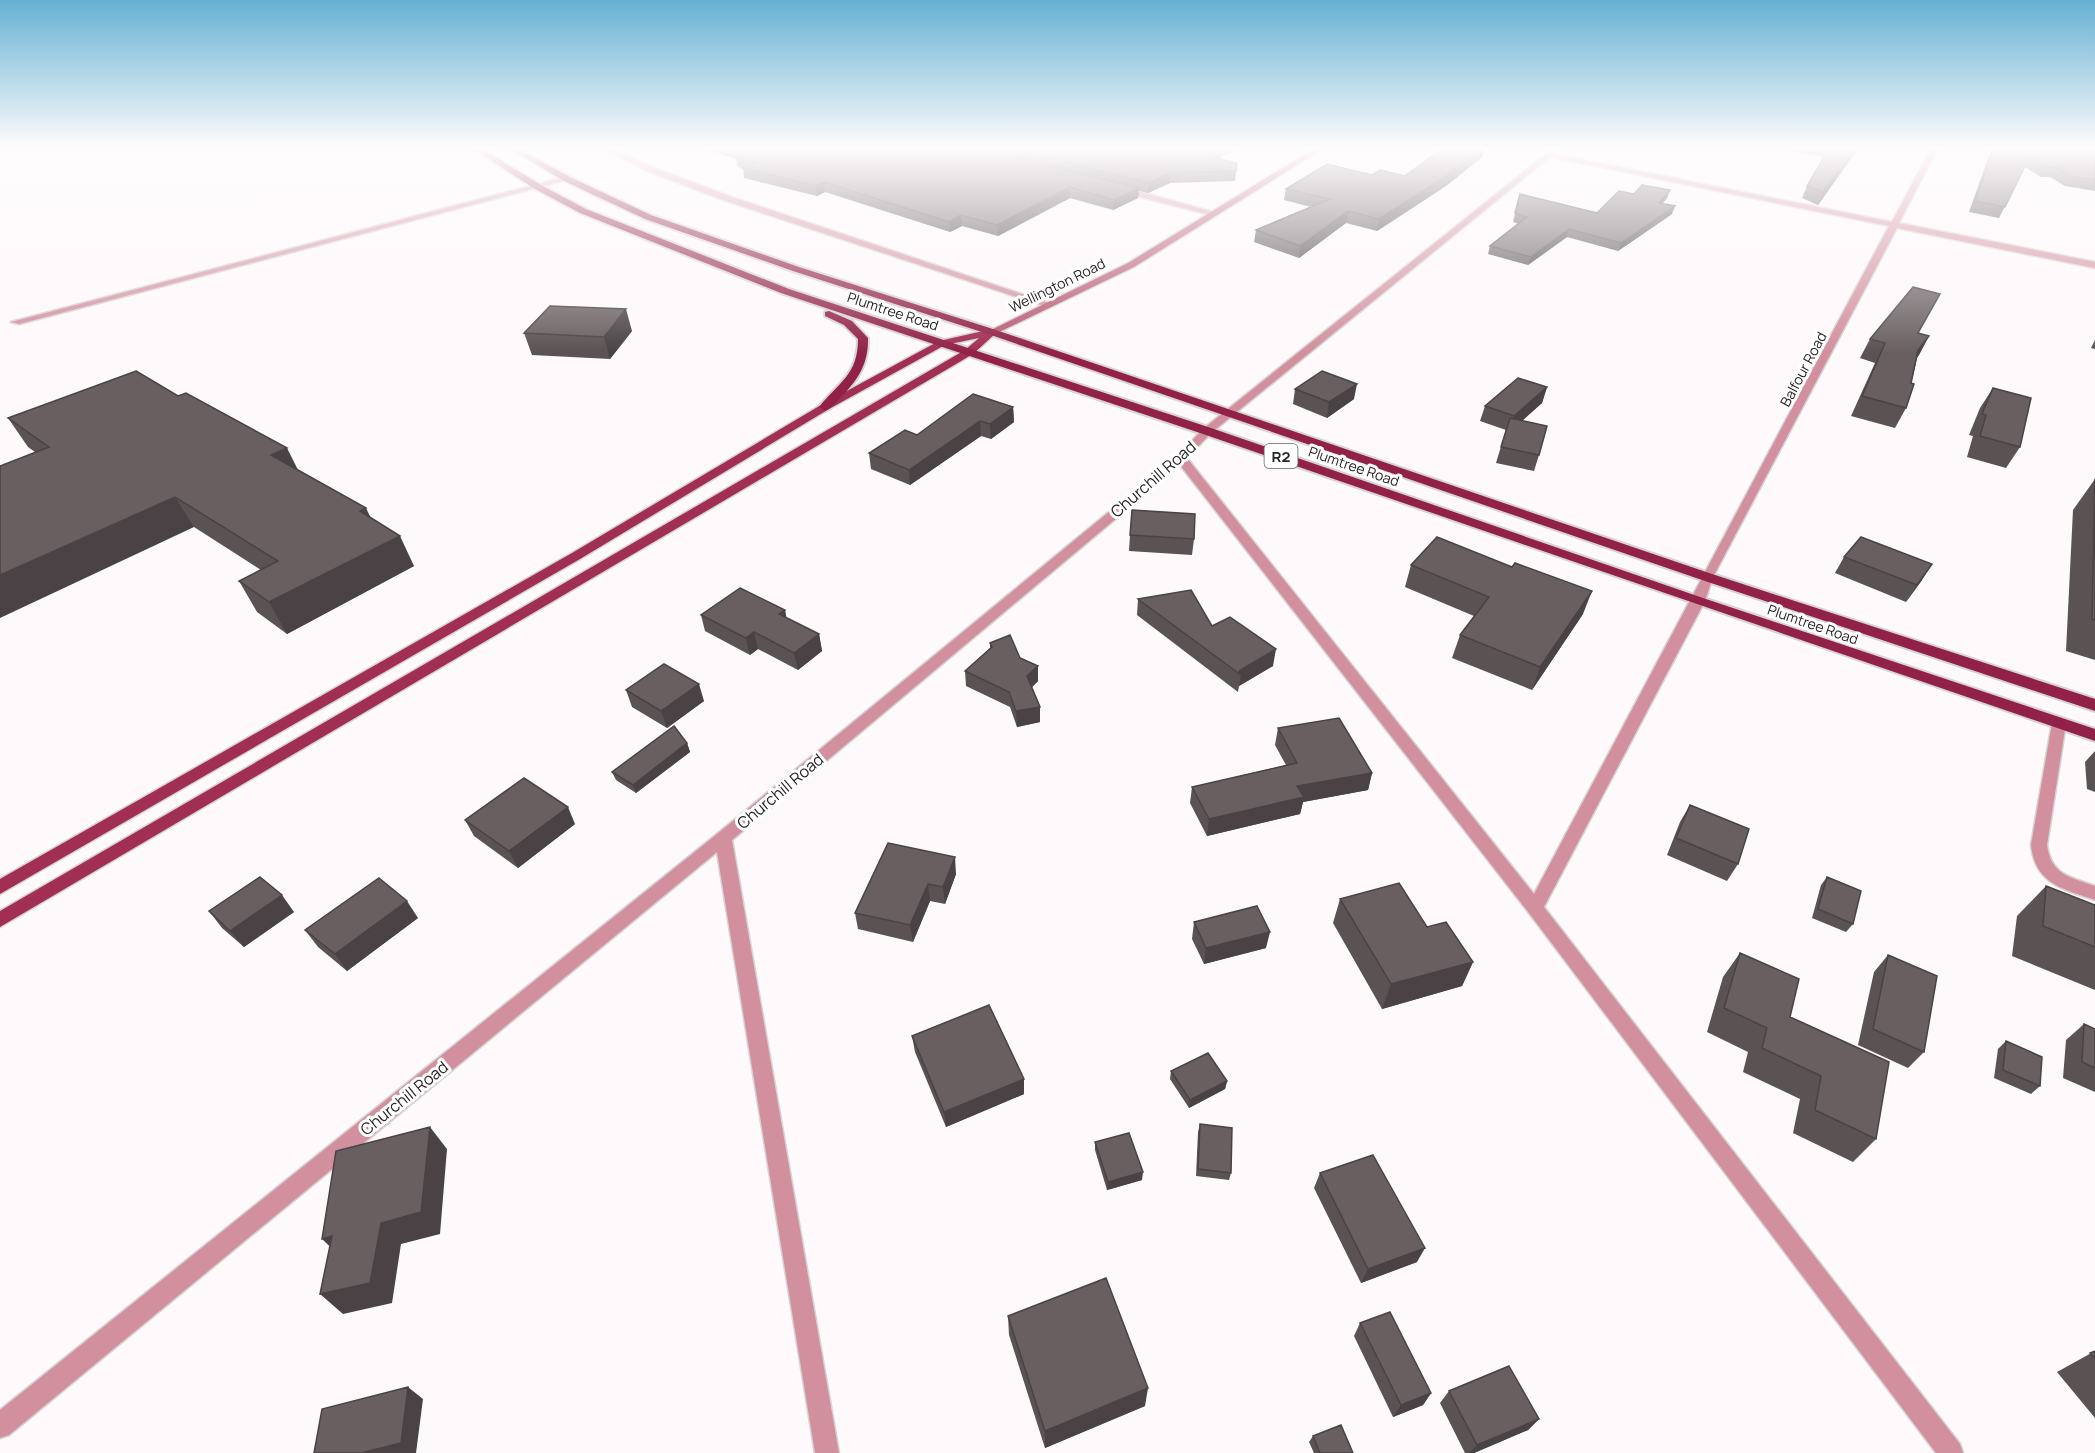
<svg xmlns="http://www.w3.org/2000/svg" width="2095" height="1453" viewBox="0 0 2095 1453" font-family="Manrope,sans-serif">
<style>
.lines{fill:none;stroke-linecap:round;stroke-linejoin:round}
.service-casing{stroke:#d7d2d3;stroke-width:3}
.minor-casing{stroke:#d7d2d3;stroke-width:3}
.secondary-casing{stroke:#d7d2d3;stroke-width:3}
.primary-casing{stroke:#d7d2d3;stroke-width:3}
.trunk-casing{stroke:#d7d2d3;stroke-width:4}
.service{fill:#d2909e;fill-rule:evenodd}
.minor{fill:#d2909e;fill-rule:evenodd}
.secondary{fill:#b75a72;fill-rule:evenodd}
.primary{fill:#a12e53;fill-rule:evenodd}
.trunk{fill:#912148;fill-rule:evenodd}
.wall{fill:#5a5253}
.shaded-wall{fill:#4a4244}
.building{fill:#695f61;stroke:#4a4244;stroke-width:1.5}
.labels{text-anchor:middle;dominant-baseline:central;stroke-width:6;stroke-linejoin:round;paint-order:stroke}
.far-street-label{font-size:14px;fill:#272324;stroke:#fff}
.shield{fill:#fff;stroke:#686566;stroke-width:1.5}
.shield-label{font-size:15px;font-weight:bold;fill:#272324}
.street-label{font-size:16px;fill:#272324;stroke:#fff}
</style>
<rect width="100%" height="100%" fill="#fef9fa"/>
<g class="lines">
<!-- service casing -->
<g class="service-casing">
<path id="service" d="M 564,177 L 571,179 L 19,324 L 11,322 Z
M 2059,718 L 2066,723 L 2047,845 C 2051,875 2070,877 2095,886 L 2095,900 C 2063,889 2035,884 2031,845 L 2052,723 Z"/>
</g>
<!-- minor casing -->
<g class="minor-casing">
<path id="minor" d="M 607,150 L 616,150 L 652,167 L 732,197 L 1052,304 L 1044,306 L 726,201 L 646,171 Z
M 1551,150 L 1558,150 L 1555,154 L 1892,222 L 1930,150 L 1937,150 L 1899,223 L 2095,262 L 2095,268 L 1897,228 L 1713,577 L 1705,601 L 1544,907 L 1960,1444 L 1963,1453 L 1936,1453 L 1529,913 L 1180,465 L 732,840 L 839,1453 L 815,1453 L 717,852 L 9,1435 L 0,1438 L 0,1410 L 717,834 L 1177,456 L 1203,429 ZM 1550,157 L 1889,226 L 1534,894 L 1187,458 L 1211,433 Z
M 1117,187 L 1123,187 L 1217,213 L 1210,215 L 1117,191 Z"/>
</g>
<!-- secondary casing -->
<g class="secondary-casing">
<path id="secondary" d="M 1312,150 L 1321,150 L 1134,267 L 995,334 L 987,332 L 1128,263 Z"/>
</g>
<!-- primary casing -->
<g class="primary-casing">
<path id="primary" d="M 992,329 L 995,330 L 995,334 L 973,354 L 0,927 L 0,911 L 965,350 L 979,338 L 945,345 L 829,409 L 580,559 L 0,894 L 0,879 L 572,553 L 821,405 L 939,341 Z"/>
</g>
<!-- trunk casing -->
<g class="trunk-casing">
<path id="trunk" d="M 475,150 L 484,150 L 541,185 L 586,209 L 789,289 L 1211,428 L 1703,598 L 2095,729 L 2095,741 L 1203,434 L 781,293 L 580,213 L 535,189 Z
M 512,150 L 521,150 L 570,177 L 651,215 L 799,267 L 996,330 L 1712,574 L 2095,699 L 2095,711 L 1702,580 L 988,334 L 793,271 L 645,219 L 564,181 Z
M 829,311 L 852,321 L 868,338 C 869,370 851,388 829,409 L 825,411 L 819,407 C 839,382 858,375 858,339 L 844,325 L 825,316 L 825,312 Z"/>
</g>
<!-- service -->
<use href="#service" class="service"/>
<!-- minor -->
<use href="#minor" class="minor"/>
<!-- secondary -->
<use href="#secondary" class="secondary"/>
<!-- primary -->
<use href="#primary" class="primary"/>
<!-- trunk -->
<use href="#trunk" class="trunk"/>
</g>
<!-- wall -->
<path class="wall" d="M 708,150 L 1236,150 L 1218,158 L 1237,163 L 1235,181 L 1170,183 L 1148,193 L 1139,191 L 1138,198 L 1113,210 L 1070,198 L 998,236 L 962,226 L 950,232 L 825,192 L 817,196 L 744,178 L 743,168 L 738,167 L 736,159 Z
M 1788,150 L 1857,150 L 1818,205 L 1802,198 L 1807,186 L 1824,157 Z
M 1991,150 L 2095,150 L 2095,191 L 2065,186 L 2050,177 L 2041,177 L 2025,167 L 1999,218 L 1969,212 Z
M 1482,157 L 1446,186 L 1377,231 L 1346,223 L 1299,258 L 1254,242 L 1256,230 L 1311,207 L 1284,200 L 1286,189 L 1372,175 L 1405,176 Z
M 1670,190 L 1667,198 L 1662,204 L 1672,214 L 1618,251 L 1567,237 L 1528,265 L 1488,254 L 1490,246 L 1519,224 L 1513,222 L 1520,194 L 1597,213 L 1634,194 Z
M 632,331 L 610,359 L 532,355 L 524,333 Z
M 1919,333 L 1929,336 L 1917,358 L 1906,408 L 1895,428 L 1851,416 L 1875,363 L 1860,358 L 1870,339 Z
M 2095,340 L 2095,349 L 2091,348 Z
M 1547,387 L 1542,403 L 1522,420 L 1539,455 L 1534,471 L 1496,463 L 1506,430 L 1480,421 L 1485,406 Z
M 1993,388 L 2020,447 L 2006,468 L 1967,457 L 1973,436 L 1969,435 L 1980,408 Z
M 1295,389 L 1354,399 L 1327,418 L 1293,404 Z
M 1013,407 L 1014,422 L 991,439 L 981,436 L 910,485 L 871,469 L 869,453 Z
M 8,418 L 298,470 L 371,518 L 414,566 L 287,634 L 257,612 L 239,581 L 261,570 L 194,527 L 35,452 L 28,447 Z
M 2095,479 L 2095,660 L 2066,651 L 2073,510 Z
M 1130,535 L 1194,539 L 1192,555 L 1129,551 Z
M 1844,557 L 1922,580 L 1906,602 L 1835,573 Z
M 1411,565 L 1583,614 L 1532,690 L 1452,658 L 1460,635 L 1474,616 L 1405,587 Z
M 1138,599 L 1212,626 L 1273,666 L 1239,686 L 1238,692 L 1137,615 Z
M 785,610 L 786,618 L 819,634 L 822,651 L 798,670 L 758,649 L 750,655 L 705,631 L 701,615 Z
M 990,643 L 1038,666 L 1038,681 L 1032,687 L 1040,707 L 1040,722 L 1017,727 L 1010,707 L 966,686 L 965,671 L 990,648 Z
M 626,690 L 704,701 L 667,728 L 632,707 Z
M 1278,728 L 1372,773 L 1368,790 L 1303,802 L 1300,814 L 1207,836 L 1190,803 L 1192,787 L 1286,765 L 1275,745 Z
M 687,743 L 690,752 L 636,793 L 616,780 L 612,772 Z
M 2095,751 L 2095,792 L 2087,789 L 2085,762 Z
M 1690,805 L 1738,864 L 1727,881 L 1667,855 L 1680,822 Z
M 465,820 L 575,824 L 518,868 L 474,836 Z
M 888,843 L 956,874 L 945,904 L 930,901 L 913,942 L 858,929 L 855,913 Z
M 1827,877 L 1853,924 L 1846,932 L 1812,918 L 1821,885 Z
M 2046,886 L 2095,905 L 2095,990 L 2012,956 L 2017,916 Z
M 1340,899 L 1427,927 L 1473,962 L 1462,986 L 1382,1009 L 1333,923 Z
M 209,911 L 294,912 L 244,947 L 222,928 Z
M 418,918 L 347,971 L 318,947 L 305,930 Z
M 1194,922 L 1266,948 L 1204,964 L 1192,939 Z
M 1740,953 L 1790,1017 L 1876,1139 L 1853,1162 L 1793,1133 L 1800,1099 L 1743,1072 L 1748,1052 L 1707,1032 L 1723,977 Z
M 1888,955 L 1924,1052 L 1908,1068 L 1858,1045 L 1874,972 Z
M 2084,1024 L 2095,1029 L 2095,1092 L 2063,1078 L 2066,1040 Z
M 912,1036 L 1024,1094 L 946,1127 L 915,1052 Z
M 2006,1041 L 2040,1086 L 2031,1094 L 1994,1078 L 1998,1049 Z
M 1171,1071 L 1227,1081 L 1225,1089 L 1189,1108 L 1170,1079 Z
M 1200,1124 L 1231,1173 L 1229,1180 L 1196,1176 L 1198,1132 Z
M 1095,1142 L 1142,1180 L 1107,1190 L 1095,1150 Z
M 1320,1173 L 1417,1262 L 1361,1283 L 1314,1188 Z
M 1008,1316 L 1145,1406 L 1045,1448 L 1009,1335 Z
M 1360,1323 L 1431,1393 L 1423,1405 L 1393,1417 L 1354,1336 Z
M 2095,1351 L 2095,1418 L 2057,1372 Z
M 1449,1391 L 1539,1419 L 1528,1430 L 1474,1453 L 1465,1453 L 1440,1403 Z
M 1313,1436 L 1353,1453 L 1314,1453 L 1309,1442 Z"/>
<!-- shaded-wall -->
<path class="shaded-wall" d="M 1217,150 L 1236,150 L 1204,165 L 1205,155 Z
M 1480,150 L 1484,150 L 1482,157 L 1446,186 L 1377,231 L 1379,219 Z
M 1854,150 L 1857,150 L 1818,205 L 1823,192 Z
M 1170,173 L 1170,183 L 1148,193 L 1149,183 Z
M 824,182 L 825,192 L 817,196 L 816,186 Z
M 1070,187 L 1070,198 L 998,236 L 997,225 Z
M 1139,188 L 1138,198 L 1113,210 L 1114,200 Z
M 1670,190 L 1667,198 L 1656,211 L 1659,203 Z
M 1675,206 L 1672,214 L 1618,251 L 1621,243 Z
M 1348,211 L 1346,223 L 1299,258 L 1300,246 Z
M 961,215 L 962,226 L 950,232 L 949,222 Z
M 1569,229 L 1567,237 L 1528,265 L 1531,257 Z
M 626,309 L 632,331 L 610,359 L 604,337 Z
M 1929,336 L 1919,355 L 1908,370 L 1918,350 Z
M 1357,384 L 1354,399 L 1327,418 L 1329,402 Z
M 1547,387 L 1542,403 L 1510,432 L 1514,416 Z
M 1013,407 L 1014,422 L 991,439 L 990,424 Z
M 980,421 L 981,436 L 910,485 L 909,470 Z
M 287,448 L 302,478 L 271,455 Z
M 175,497 L 194,527 L 0,618 L 0,575 Z
M 366,508 L 381,539 L 360,511 Z
M 400,536 L 414,566 L 287,634 L 269,602 Z
M 1932,564 L 1922,580 L 1906,602 L 1917,585 Z
M 1592,591 L 1583,614 L 1532,690 L 1540,667 Z
M 785,610 L 788,627 L 779,614 Z
M 754,632 L 758,649 L 750,655 L 746,638 Z
M 819,634 L 822,651 L 798,670 L 794,653 Z
M 1276,649 L 1273,666 L 1239,686 L 1241,675 L 1239,671 Z
M 1038,666 L 1038,681 L 1027,692 L 1027,676 Z
M 699,684 L 704,701 L 667,728 L 661,711 Z
M 1040,707 L 1040,722 L 1017,727 L 1016,711 Z
M 687,743 L 690,752 L 636,793 L 633,785 Z
M 1372,773 L 1368,790 L 1303,802 L 1300,814 L 1207,836 L 1209,819 L 1297,786 Z
M 568,807 L 575,824 L 518,868 L 509,851 Z
M 955,857 L 956,874 L 945,904 L 943,887 Z
M 928,884 L 930,901 L 913,942 L 910,925 Z
M 282,895 L 294,912 L 244,947 L 230,931 Z
M 407,901 L 418,918 L 347,971 L 335,954 Z
M 1270,932 L 1266,948 L 1204,964 L 1206,948 Z
M 1473,962 L 1462,986 L 1382,1009 L 1391,984 Z
M 1024,1079 L 1024,1094 L 946,1127 L 944,1112 Z
M 1227,1081 L 1225,1089 L 1189,1108 L 1190,1100 Z
M 430,1127 L 447,1149 L 440,1234 L 401,1244 L 392,1303 L 343,1314 L 320,1294 L 381,1223 Z
M 1143,1172 L 1142,1180 L 1107,1190 L 1108,1182 Z
M 332,1236 L 344,1260 L 322,1239 Z
M 1425,1248 L 1417,1262 L 1361,1283 L 1368,1269 Z
M 408,1387 L 423,1399 L 416,1453 L 361,1453 Z
M 1148,1388 L 1145,1406 L 1045,1448 L 1045,1431 Z
M 1431,1393 L 1423,1405 L 1393,1417 L 1401,1405 Z
M 1539,1419 L 1528,1430 L 1474,1453 L 1469,1453 L 1477,1445 Z"/>
<!-- building -->
<path class="building" d="M 736,150 L 988,150 L 1139,188 L 1114,200 L 1070,187 L 997,225 L 961,215 L 949,222 L 824,182 L 816,186 L 742,168 L 757,163 L 736,157 L 746,153 Z
M 1016,150 L 1217,150 L 1205,155 L 1237,163 L 1236,171 L 1170,173 L 1149,183 Z
M 1440,150 L 1480,150 L 1449,174 L 1379,219 L 1348,211 L 1300,246 L 1256,230 L 1330,199 L 1286,189 L 1327,164 L 1372,175 L 1380,170 L 1405,176 Z
M 1828,150 L 1854,150 L 1823,192 L 1807,186 Z
M 1993,150 L 2095,150 L 2095,180 L 2070,176 L 2056,167 L 2047,167 L 2030,156 L 2005,207 L 1975,201 Z
M 1642,185 L 1670,190 L 1659,203 L 1675,206 L 1621,243 L 1569,229 L 1531,257 L 1490,246 L 1527,217 L 1515,213 L 1520,194 L 1597,213 L 1619,191 L 1634,194 Z
M 1913,287 L 1940,294 L 1918,333 L 1929,336 L 1918,350 L 1911,383 L 1914,384 L 1906,408 L 1862,396 L 1885,343 L 1870,339 Z
M 550,306 L 626,309 L 604,337 L 524,333 Z
M 136,371 L 178,396 L 186,393 L 287,448 L 271,455 L 366,508 L 360,511 L 400,536 L 269,602 L 239,581 L 278,561 L 175,497 L 0,575 L 0,466 L 49,447 L 8,418 Z
M 1322,371 L 1357,384 L 1329,402 L 1295,389 Z
M 1518,378 L 1547,387 L 1514,416 L 1485,406 Z
M 1993,388 L 2031,398 L 2020,447 L 1980,436 L 1986,415 L 1982,414 Z
M 973,394 L 1013,407 L 990,424 L 980,421 L 909,470 L 869,453 L 905,430 L 917,435 Z
M 1510,418 L 1547,426 L 1539,455 L 1501,447 Z
M 2095,479 L 2095,620 L 2092,619 Z
M 1132,510 L 1195,514 L 1194,539 L 1130,535 Z
M 1437,537 L 1512,567 L 1515,563 L 1592,591 L 1540,667 L 1460,635 L 1489,597 L 1411,565 Z
M 1861,537 L 1932,564 L 1917,585 L 1844,557 Z
M 740,588 L 785,610 L 779,614 L 819,634 L 794,653 L 754,632 L 746,638 L 701,615 Z
M 1191,590 L 1212,626 L 1230,617 L 1276,649 L 1239,671 L 1241,675 L 1138,599 Z
M 1010,635 L 1020,658 L 1038,666 L 1027,676 L 1040,707 L 1016,711 L 1009,692 L 965,671 L 992,647 L 990,643 Z
M 664,664 L 699,684 L 661,711 L 626,690 Z
M 1339,718 L 1372,773 L 1297,786 L 1304,797 L 1209,819 L 1192,787 L 1297,763 L 1278,728 Z
M 674,726 L 687,743 L 633,785 L 612,772 Z
M 524,778 L 568,807 L 509,851 L 465,820 Z
M 1690,805 L 1749,829 L 1738,864 L 1676,838 Z
M 888,843 L 955,857 L 943,887 L 928,884 L 910,925 L 855,913 Z
M 260,877 L 282,895 L 230,931 L 209,911 Z
M 1827,877 L 1861,891 L 1853,924 L 1818,909 Z
M 379,878 L 407,901 L 335,954 L 305,930 Z
M 1399,883 L 1427,927 L 1446,922 L 1473,962 L 1391,984 L 1340,899 Z
M 2046,886 L 2095,905 L 2095,947 L 2043,926 Z
M 1257,906 L 1270,932 L 1206,948 L 1194,922 Z
M 1740,953 L 1799,979 L 1790,1017 L 1889,1062 L 1876,1139 L 1815,1110 L 1821,1076 L 1762,1048 L 1767,1028 L 1724,1008 Z
M 1888,955 L 1937,976 L 1924,1052 L 1873,1029 Z
M 989,1005 L 1024,1079 L 944,1112 L 912,1036 Z
M 2084,1024 L 2095,1029 L 2095,1068 L 2082,1062 Z
M 2006,1041 L 2042,1057 L 2040,1086 L 2003,1070 Z
M 1208,1053 L 1227,1081 L 1190,1100 L 1171,1071 Z
M 1200,1124 L 1232,1128 L 1231,1173 L 1198,1169 Z
M 430,1127 L 421,1212 L 381,1223 L 370,1283 L 320,1294 L 332,1236 L 322,1239 L 336,1151 Z
M 1129,1133 L 1143,1172 L 1108,1182 L 1095,1142 Z
M 1373,1155 L 1425,1248 L 1368,1269 L 1320,1173 Z
M 1106,1278 L 1148,1388 L 1045,1431 L 1008,1316 Z
M 1390,1312 L 1431,1393 L 1401,1405 L 1360,1323 Z
M 2095,1351 L 2095,1358 L 2090,1353 Z
M 1509,1366 L 1539,1419 L 1477,1445 L 1449,1391 Z
M 408,1387 L 401,1443 L 361,1453 L 314,1453 L 322,1409 Z
M 1341,1425 L 1353,1453 L 1320,1453 L 1313,1436 Z"/>
<!-- sky -->
<linearGradient id="sky" x2="0" y2="1"><stop stop-color="#66b1d3"/><stop offset="0.42" stop-color="#fffcfd"/><stop offset="1" stop-color="#fffcfd" stop-opacity="0"/></linearGradient>
<rect width="2095" height="353" fill="url(#sky)"/>
<g class="labels">
<!-- far-street labels -->
<g class="far-street-label">
<text transform="translate(1057 285) rotate(-26)">Wellington Road</text>
<text transform="translate(893 311) rotate(18)">Plumtree Road</text>
<text transform="translate(1803 369) rotate(-62)">Balfour Road</text>
<text transform="translate(1354 466) rotate(19)">Plumtree Road</text>
<text transform="translate(1813 624) rotate(19)">Plumtree Road</text>
</g>
<!-- shield labels -->
<rect class="shield" x="1264.5" y="444" width="33" height="24" rx="4.5"/>
<g class="shield-label">
<text x="1281" y="456">R2</text>
</g>
<!-- street labels -->
<g class="street-label">
<text transform="translate(1153 479) rotate(-41)">Churchill Road</text>
<text transform="translate(780 791) rotate(-40)">Churchill Road</text>
<text transform="translate(404 1098) rotate(-39)">Churchill Road</text>
</g>
</g>
</svg>
